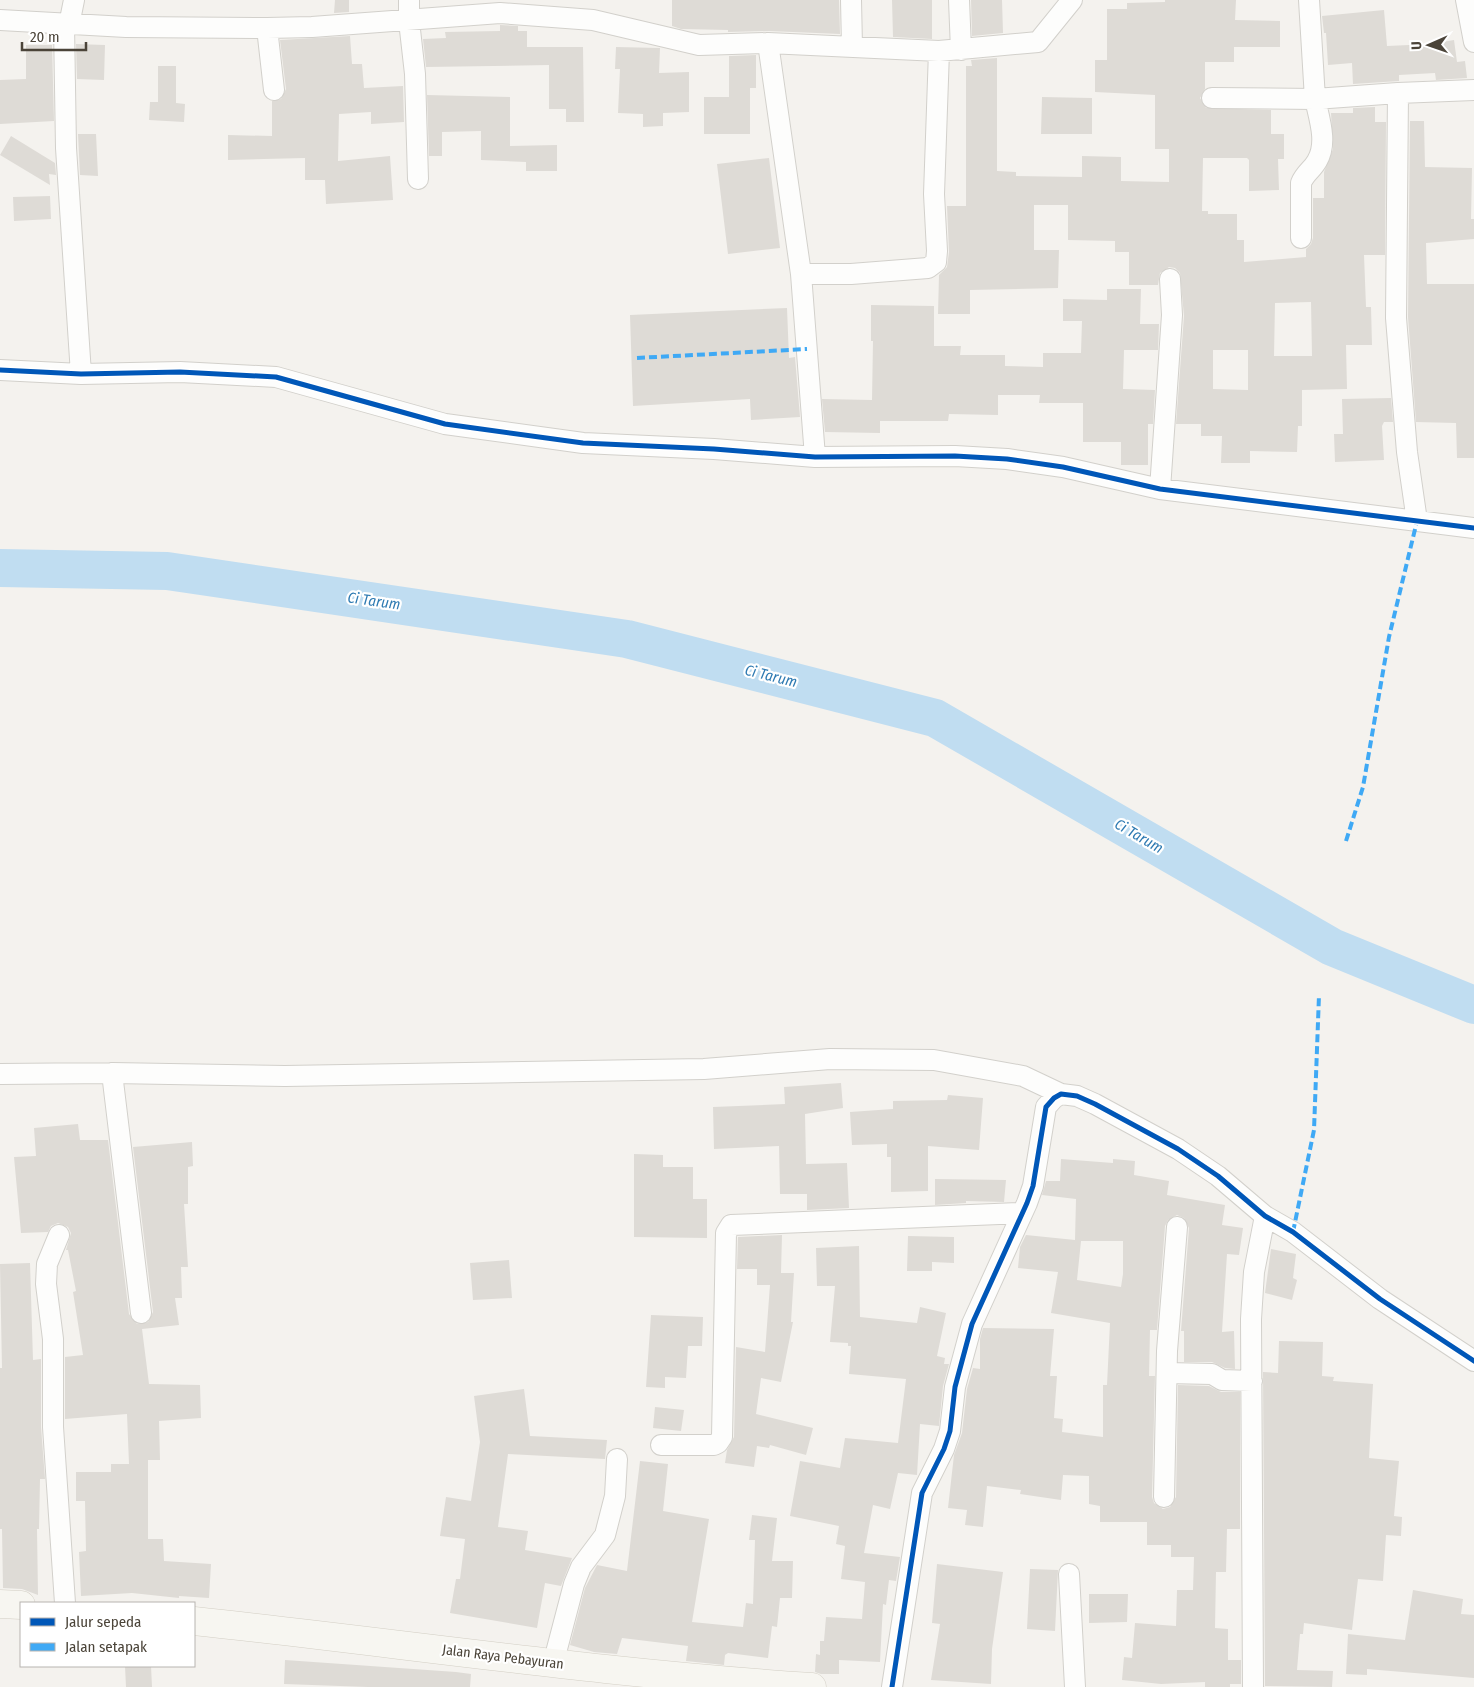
<svg xmlns="http://www.w3.org/2000/svg" width="1474" height="1687" viewBox="0 0 1474 1687" font-family="'Fira Sans Condensed',sans-serif">
<style>
.lines{fill:none;stroke-linecap:round;stroke-linejoin:round}
.river{stroke:#c0ddf1;stroke-width:38}
.building{fill:#dedbd6;fill-rule:evenodd}
.street-casing{stroke:#d2d0cb;stroke-width:22}
.secondary-casing{stroke:#d3cfc5;stroke-width:29}
.street{stroke:#fdfdfc;stroke-width:20}
.secondary{stroke:#f7f6f1;stroke-width:28}
.quiet{stroke:#3fa9f5;stroke-width:4;stroke-dasharray:8 4;stroke-linecap:butt}
.cycleway-casing{stroke:#fff;stroke-width:8}
.cycleway{stroke:#0057b8;stroke-width:5}
.labels{text-anchor:middle;dominant-baseline:central;stroke-width:4.5;stroke-linejoin:round;paint-order:stroke}
.street-label{font-size:14px;fill:#4b4439;stroke:#fff}
.water-label{font-size:15px;font-style:italic;fill:#2e7ab2;stroke:#fff}
</style>
<rect width="100%" height="100%" fill="#f4f2ee"/>
<g class="lines">
<!-- river -->
<path class="river" d="M 0,568 L 167,571 L 627,639 L 935,718 L 1332,947 L 1474,1005"/>
</g>
<!-- building -->
<path class="building" d="M 335,0 L 349,0 L 349,12 L 334,13 Z
M 672,0 L 839,0 L 840,34 L 769,31 L 728,32 L 728,30 L 681,29 L 672,26 Z
M 892,0 L 932,0 L 932,39 L 893,37 Z
M 971,0 L 1002,0 L 1003,33 L 972,36 Z
M 1165,0 L 1236,0 L 1235,20 L 1280,21 L 1280,47 L 1234,47 L 1234,62 L 1205,62 L 1205,89 L 1200,98 L 1206,108 L 1271,110 L 1271,134 L 1284,134 L 1284,159 L 1278,159 L 1279,190 L 1249,191 L 1249,160 L 1247,158 L 1203,158 L 1202,211 L 1208,211 L 1208,214 L 1237,214 L 1237,240 L 1244,240 L 1244,262 L 1306,257 L 1306,249 L 1311,244 L 1313,238 L 1313,198 L 1324,198 L 1324,172 L 1333,149 L 1331,113 L 1353,113 L 1353,108 L 1375,107 L 1375,122 L 1386,122 L 1385,255 L 1364,255 L 1366,307 L 1371,307 L 1372,345 L 1346,345 L 1347,389 L 1302,390 L 1302,426 L 1298,426 L 1297,452 L 1250,451 L 1250,463 L 1221,463 L 1222,436 L 1201,436 L 1201,424 L 1176,424 L 1184,316 L 1180,273 L 1175,268 L 1169,267 L 1160,273 L 1158,285 L 1129,285 L 1129,252 L 1115,252 L 1115,241 L 1068,240 L 1068,205 L 1034,205 L 1034,250 L 1059,250 L 1058,288 L 970,290 L 970,314 L 938,314 L 939,275 L 947,267 L 949,252 L 947,206 L 966,206 L 966,66 L 972,66 L 971,60 L 997,58 L 997,171 L 1016,172 L 1016,176 L 1082,177 L 1082,156 L 1121,157 L 1121,181 L 1169,182 L 1169,149 L 1155,149 L 1155,95 L 1095,92 L 1095,60 L 1107,60 L 1107,9 L 1127,9 L 1127,3 L 1165,2 ZM 1311,302 L 1312,356 L 1274,356 L 1275,303 ZM 1213,350 L 1248,350 L 1248,390 L 1213,389 Z
M 1384,10 L 1387,46 L 1431,44 L 1454,40 L 1457,62 L 1465,61 L 1467,78 L 1436,80 L 1435,73 L 1399,75 L 1399,81 L 1353,84 L 1352,63 L 1328,65 L 1326,33 L 1324,33 L 1322,16 Z
M 500,25 L 518,26 L 518,31 L 527,31 L 527,47 L 583,47 L 584,122 L 566,122 L 566,109 L 549,109 L 549,65 L 426,67 L 423,39 L 446,38 L 445,32 L 500,31 Z
M 350,36 L 352,64 L 362,64 L 364,88 L 403,86 L 404,122 L 371,124 L 371,112 L 339,114 L 338,161 L 390,156 L 393,200 L 326,204 L 325,180 L 305,180 L 305,158 L 228,160 L 228,135 L 272,136 L 272,101 L 281,99 L 286,89 L 280,40 Z
M 76,44 L 105,45 L 104,80 L 77,79 Z
M 26,45 L 52,45 L 54,121 L 0,124 L 0,80 L 26,79 Z
M 616,47 L 660,48 L 659,73 L 689,72 L 689,112 L 663,113 L 663,126 L 643,127 L 643,114 L 618,113 L 620,69 L 615,69 Z
M 756,55 L 756,88 L 750,88 L 750,134 L 704,134 L 704,97 L 729,97 L 729,56 Z
M 158,66 L 176,66 L 176,103 L 185,104 L 184,122 L 149,120 L 150,102 L 158,102 Z
M 427,95 L 510,97 L 510,146 L 557,145 L 557,171 L 526,171 L 526,162 L 481,160 L 481,131 L 442,132 L 442,156 L 429,156 Z
M 1042,97 L 1092,98 L 1092,134 L 1041,134 Z
M 1410,121 L 1424,121 L 1425,167 L 1472,168 L 1471,219 L 1474,219 L 1474,239 L 1426,243 L 1427,284 L 1474,284 L 1474,458 L 1457,458 L 1456,423 L 1416,422 L 1408,317 Z
M 78,134 L 96,134 L 98,176 L 80,175 Z
M 11,136 L 55,163 L 56,175 L 49,174 L 50,185 L 0,155 Z
M 769,158 L 780,248 L 728,254 L 717,164 Z
M 50,196 L 51,219 L 14,221 L 13,197 Z
M 1107,289 L 1141,289 L 1140,324 L 1159,324 L 1158,350 L 1124,350 L 1123,389 L 1155,390 L 1153,424 L 1148,424 L 1148,465 L 1121,465 L 1121,442 L 1083,442 L 1083,403 L 1039,403 L 1040,395 L 998,395 L 998,415 L 949,414 L 948,421 L 880,421 L 880,433 L 825,432 L 822,399 L 872,400 L 873,341 L 871,341 L 871,305 L 934,306 L 934,346 L 961,346 L 960,355 L 1005,355 L 1005,366 L 1043,367 L 1043,353 L 1081,353 L 1082,321 L 1063,321 L 1063,299 L 1107,300 Z
M 787,308 L 789,358 L 795,357 L 800,417 L 751,420 L 750,399 L 633,406 L 630,315 Z
M 1391,398 L 1393,422 L 1384,422 L 1382,426 L 1384,460 L 1335,462 L 1334,434 L 1343,434 L 1342,399 Z
M 841,1083 L 843,1108 L 805,1114 L 806,1164 L 847,1163 L 849,1208 L 807,1210 L 807,1194 L 780,1194 L 779,1146 L 714,1149 L 713,1107 L 785,1104 L 784,1087 Z
M 948,1095 L 983,1098 L 979,1150 L 928,1146 L 928,1191 L 891,1192 L 891,1157 L 887,1157 L 887,1144 L 852,1145 L 850,1112 L 893,1109 L 893,1101 L 947,1100 Z
M 78,1124 L 80,1140 L 108,1140 L 129,1314 L 137,1324 L 148,1322 L 153,1312 L 133,1147 L 192,1142 L 193,1166 L 188,1167 L 188,1204 L 184,1204 L 188,1267 L 181,1267 L 182,1298 L 175,1298 L 179,1325 L 142,1329 L 149,1384 L 200,1385 L 201,1418 L 159,1421 L 160,1460 L 148,1460 L 148,1539 L 163,1539 L 164,1561 L 211,1564 L 209,1598 L 179,1596 L 179,1598 L 132,1593 L 81,1596 L 79,1552 L 86,1551 L 85,1501 L 76,1501 L 76,1472 L 111,1472 L 111,1464 L 129,1464 L 127,1414 L 65,1419 L 65,1357 L 83,1355 L 73,1292 L 76,1291 L 68,1250 L 66,1250 L 71,1233 L 68,1227 L 58,1223 L 51,1226 L 48,1232 L 21,1233 L 14,1157 L 36,1156 L 34,1128 Z
M 634,1154 L 663,1155 L 663,1167 L 693,1167 L 693,1199 L 707,1199 L 707,1238 L 634,1237 Z
M 1061,1159 L 1113,1163 L 1113,1159 L 1135,1161 L 1134,1175 L 1169,1181 L 1167,1195 L 1225,1205 L 1222,1225 L 1243,1228 L 1239,1255 L 1227,1254 L 1222,1332 L 1234,1331 L 1235,1369 L 1225,1368 L 1212,1362 L 1184,1362 L 1184,1331 L 1181,1331 L 1189,1228 L 1184,1218 L 1177,1215 L 1168,1220 L 1165,1226 L 1157,1330 L 1150,1330 L 1149,1376 L 1155,1376 L 1152,1497 L 1154,1503 L 1163,1509 L 1170,1507 L 1176,1497 L 1178,1385 L 1209,1386 L 1221,1392 L 1240,1392 L 1240,1529 L 1227,1529 L 1226,1572 L 1216,1572 L 1215,1628 L 1228,1629 L 1228,1660 L 1241,1660 L 1241,1684 L 1230,1684 L 1230,1687 L 1205,1687 L 1205,1682 L 1161,1684 L 1122,1680 L 1124,1657 L 1132,1658 L 1135,1623 L 1176,1626 L 1177,1590 L 1193,1590 L 1194,1557 L 1171,1557 L 1171,1545 L 1147,1545 L 1147,1522 L 1100,1522 L 1100,1506 L 1089,1504 L 1089,1476 L 1063,1475 L 1061,1500 L 1020,1494 L 1021,1490 L 987,1486 L 983,1527 L 965,1525 L 967,1510 L 948,1508 L 954,1455 L 962,1433 L 967,1389 L 973,1368 L 980,1369 L 980,1339 L 983,1328 L 1054,1329 L 1050,1376 L 1057,1376 L 1054,1418 L 1063,1419 L 1062,1432 L 1103,1437 L 1103,1385 L 1107,1385 L 1110,1323 L 1051,1313 L 1058,1272 L 1018,1268 L 1020,1247 L 1026,1235 L 1075,1240 L 1076,1199 L 1042,1195 L 1046,1181 L 1060,1181 ZM 1081,1241 L 1123,1241 L 1123,1274 L 1121,1287 L 1077,1280 Z
M 935,1179 L 1006,1180 L 1004,1202 L 966,1201 L 966,1203 L 935,1205 Z
M 782,1235 L 781,1273 L 794,1273 L 791,1322 L 793,1322 L 781,1382 L 761,1378 L 756,1414 L 813,1428 L 806,1455 L 770,1445 L 769,1448 L 757,1446 L 754,1467 L 725,1463 L 727,1450 L 734,1437 L 736,1347 L 765,1352 L 770,1285 L 757,1285 L 757,1269 L 737,1269 L 738,1237 Z
M 908,1236 L 954,1237 L 954,1263 L 932,1262 L 932,1271 L 907,1271 Z
M 859,1246 L 860,1317 L 917,1323 L 920,1307 L 946,1313 L 937,1356 L 945,1358 L 944,1364 L 949,1364 L 943,1386 L 939,1426 L 920,1424 L 917,1475 L 898,1473 L 890,1509 L 873,1505 L 864,1553 L 900,1557 L 896,1581 L 889,1580 L 886,1605 L 883,1604 L 880,1662 L 839,1660 L 839,1674 L 821,1674 L 815,1672 L 816,1654 L 820,1655 L 820,1641 L 824,1641 L 826,1617 L 862,1619 L 865,1582 L 841,1579 L 845,1546 L 836,1544 L 839,1526 L 790,1516 L 800,1461 L 840,1468 L 845,1438 L 898,1443 L 906,1379 L 849,1374 L 851,1346 L 848,1346 L 848,1343 L 830,1342 L 835,1286 L 817,1286 L 816,1248 Z
M 1271,1249 L 1296,1254 L 1293,1278 L 1297,1280 L 1292,1300 L 1265,1293 Z
M 509,1260 L 512,1298 L 473,1300 L 470,1263 Z
M 30,1263 L 33,1360 L 41,1359 L 41,1427 L 45,1479 L 40,1479 L 39,1529 L 37,1529 L 38,1595 L 22,1589 L 3,1588 L 2,1529 L 0,1529 L 0,1368 L 2,1368 L 0,1264 Z
M 651,1315 L 703,1317 L 702,1346 L 688,1346 L 686,1378 L 665,1377 L 665,1388 L 646,1387 Z
M 1279,1341 L 1323,1342 L 1322,1376 L 1334,1377 L 1333,1381 L 1373,1384 L 1369,1458 L 1399,1461 L 1394,1516 L 1402,1517 L 1401,1536 L 1386,1535 L 1383,1581 L 1358,1579 L 1352,1630 L 1304,1623 L 1303,1634 L 1300,1634 L 1297,1670 L 1333,1671 L 1332,1687 L 1265,1686 L 1263,1372 L 1278,1373 Z
M 524,1389 L 530,1436 L 607,1440 L 605,1459 L 508,1454 L 498,1527 L 528,1531 L 525,1550 L 572,1558 L 561,1586 L 545,1583 L 537,1628 L 450,1613 L 456,1579 L 460,1579 L 465,1539 L 440,1536 L 446,1497 L 471,1501 L 480,1442 L 474,1396 Z
M 655,1407 L 684,1410 L 681,1431 L 653,1428 Z
M 640,1461 L 668,1464 L 663,1511 L 709,1519 L 692,1622 L 743,1627 L 746,1603 L 753,1604 L 755,1540 L 749,1540 L 752,1515 L 777,1518 L 772,1561 L 793,1561 L 792,1598 L 780,1598 L 777,1627 L 772,1626 L 768,1658 L 728,1653 L 725,1655 L 724,1665 L 686,1661 L 688,1646 L 622,1638 L 617,1654 L 594,1652 L 570,1645 L 585,1588 L 597,1565 L 627,1571 Z
M 937,1564 L 1003,1572 L 992,1649 L 991,1684 L 931,1680 L 940,1624 L 932,1623 Z
M 1030,1569 L 1058,1570 L 1055,1631 L 1027,1629 Z
M 1413,1590 L 1463,1599 L 1461,1614 L 1474,1615 L 1474,1678 L 1367,1669 L 1367,1675 L 1346,1674 L 1348,1634 L 1405,1640 Z
M 1089,1594 L 1128,1594 L 1127,1622 L 1089,1623 Z
M 285,1660 L 456,1672 L 471,1674 L 470,1687 L 368,1687 L 284,1684 Z
M 125,1666 L 151,1666 L 152,1687 L 126,1687 Z"/>
<g class="lines">
<!-- street casing -->
<g class="street-casing">
<path id="street" d="M 409,0 L 409,21 L 415,74 L 418,179
M 851,0 L 852,46
M 959,0 L 961,50
M 1309,0 L 1315,99 L 1398,93 L 1474,90
M 1466,0 L 1474,42
M 0,20 L 126,27 L 267,28 L 312,27 L 500,13 L 593,20 L 699,45 L 768,43 L 939,51 L 1038,42 L 1072,0
M 64,25 L 66,148 L 81,374
M 69,25 L 74,0
M 267,28 L 274,90
M 768,43 L 801,274 L 815,457
M 1398,93 L 1396,318 L 1407,452 L 1417,521
M 1212,98 L 1315,99 C 1319,118 1328,143 1317,161 C 1312,170 1305,173 1301,183 L 1301,238
M 801,274 L 851,274 L 928,268 L 936,262 L 937,251 L 934,194 L 939,51
M 0,370 L 81,374 L 180,372 L 276,377 L 445,424 L 583,443 L 714,449 L 815,457 L 955,456 L 1007,459 L 1063,467 L 1160,489 L 1474,528
M 1160,489 L 1172,315 L 1170,279
M 112,1073 L 141,1313
M 0,1074 L 112,1073 L 285,1076 L 704,1069 L 830,1059 L 934,1060 L 1023,1076 L 1061,1094
M 59,1235 L 47,1264 L 46,1284 L 53,1339 L 53,1427 L 65,1603
M 1167,1373 L 1212,1374 L 1222,1380 L 1252,1381
M 661,1445 L 714,1445 L 718,1443 L 722,1437 L 726,1233 L 731,1225 L 1021,1213
M 1164,1497 L 1167,1351 L 1177,1227
M 1069,1574 L 1075,1687
M 553,1664 L 574,1584 L 581,1567 L 605,1535 L 615,1496 L 617,1459
M 892,1687 L 922,1493 L 944,1449 L 950,1431 L 955,1387 L 972,1324 L 1027,1203 L 1033,1186 L 1046,1107 L 1054,1098 L 1061,1094 L 1077,1096 L 1095,1104 L 1178,1149 L 1218,1176 L 1265,1216 L 1293,1232 L 1380,1299 L 1474,1361
M 1253,1687 L 1251,1319 L 1254,1272 L 1265,1216"/>
</g>
<!-- secondary casing -->
<g class="secondary-casing">
<path id="secondary" d="M 0,1604 L 21,1605
M 194,1621 C 400,1643 605,1674 812,1687"/>
</g>
<!-- street -->
<use href="#street" class="street"/>
<!-- secondary -->
<use href="#secondary" class="secondary"/>
<!-- quiet -->
<path class="quiet" d="M 637,358 L 807,349
M 1346,841 L 1363,787 L 1389,637 L 1417,521
M 1293,1232 L 1314,1130 L 1319,995"/>
<!-- cycleway casing -->
<g class="cycleway-casing">
<path id="cycleway" d="M 0,370 L 81,374 L 180,372 L 276,377 L 445,424 L 583,443 L 714,449 L 815,457 L 955,456 L 1007,459 L 1063,467 L 1160,489 L 1474,528
M 892,1687 L 922,1493 L 944,1449 L 950,1431 L 955,1387 L 972,1324 L 1027,1203 L 1033,1186 L 1046,1107 L 1054,1098 L 1061,1094 L 1077,1096 L 1095,1104 L 1178,1149 L 1218,1176 L 1265,1216 L 1293,1232 L 1380,1299 L 1474,1361"/>
</g>
<!-- cycleway -->
<use href="#cycleway" class="cycleway"/>
</g>
<g class="labels">
<!-- street labels -->
<g class="street-label">
<text transform="translate(503 1657) rotate(7)">Jalan Raya Pebayuran</text>
</g>
<!-- water labels -->
<g class="water-label">
<text transform="translate(374 601) rotate(8)">Ci Tarum</text>
<text transform="translate(771 676) rotate(14)">Ci Tarum</text>
<text transform="translate(1139 836) rotate(30)">Ci Tarum</text>
</g>
</g>
<!-- legend -->
<rect x="20" y="1602" width="175" height="65" fill="#ffffff" stroke="#b7b4b0"/>
<rect x="30" y="1618" width="25" height="8" fill="#0057b8" stroke="#b7b4b0"/>
<text x="65" y="1627" font-size="15" fill="#4b4439">Jalur sepeda</text>
<rect x="30" y="1643" width="25" height="8" fill="#3fa9f5" stroke="#b7b4b0"/>
<text x="65" y="1652" font-size="15" fill="#4b4439">Jalan setapak</text>
<!-- north arrow -->
<g transform="translate(1429 45) rotate(268)" stroke="#ffffff" stroke-width="4" paint-order="stroke">
<path d="M0-4L9 19L0 12L-9 19Z" fill="#4b4439"/>
<text y="-8" font-size="14" font-weight="bold" text-anchor="middle" fill="#4b4439">U</text>
</g>
<!-- scale -->
<path d="M22 42v8h64v-8" fill="none" stroke="#4b4439" stroke-width="2.5"/>
<text x="30" y="42" font-size="15" fill="#4b4439" stroke="#ffffff" stroke-width="4" paint-order="stroke">20 m</text>
</svg>
